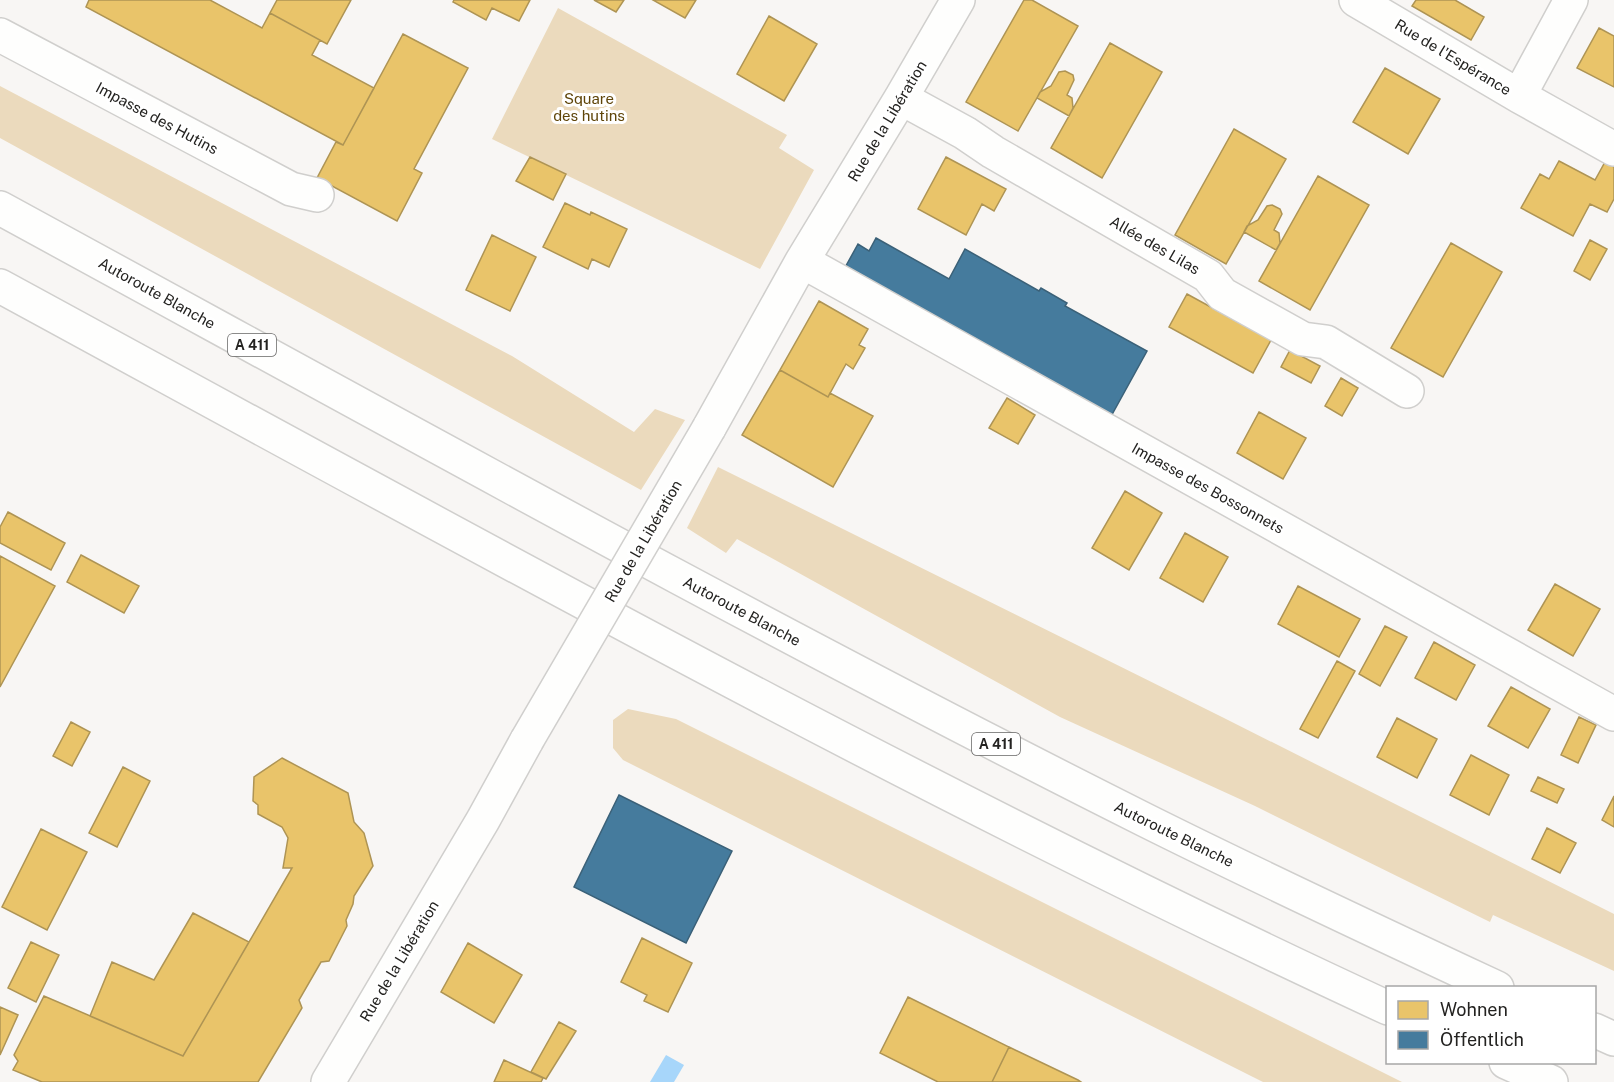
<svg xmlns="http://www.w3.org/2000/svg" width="1614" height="1082" viewBox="0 0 1614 1082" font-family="'Public Sans',sans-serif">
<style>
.green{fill:#ebdabd}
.water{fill:#a7d6fa}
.homes{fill:#e9c46a;stroke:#ae9454;stroke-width:1.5}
.public{fill:#457b9d;stroke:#3b6178;stroke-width:1.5}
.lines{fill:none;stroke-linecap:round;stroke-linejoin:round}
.street-casing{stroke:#d0cfcd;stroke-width:36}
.highway-casing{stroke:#d0cfcd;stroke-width:36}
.street{stroke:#fefefd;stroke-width:33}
.highway{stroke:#fefefd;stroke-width:33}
.street-bridge-casing{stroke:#d0cfcd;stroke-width:36;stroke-linecap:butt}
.street-bridge{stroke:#fefefd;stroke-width:33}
.labels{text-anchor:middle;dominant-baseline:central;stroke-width:6;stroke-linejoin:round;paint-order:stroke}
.shield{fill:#fff;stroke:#666564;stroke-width:1.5}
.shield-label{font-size:14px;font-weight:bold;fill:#242321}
.street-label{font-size:15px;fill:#242321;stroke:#fff}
.park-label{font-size:15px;fill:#5f4509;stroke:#fff}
</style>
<rect width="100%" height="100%" fill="#f8f6f4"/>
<!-- green -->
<path class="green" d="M 558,8 L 787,135 L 779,148 L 814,170 L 760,269 L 492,139 Z
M 0,86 L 512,356 L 634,432 L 655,409 L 685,420 L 641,490 L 0,138 Z
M 718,467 L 1222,717 L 1614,914 L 1614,971 L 1493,915 L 1490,922 L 1255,806 L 1060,717 L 737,539 L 726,553 L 687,528 Z
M 628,709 L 676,719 L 1402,1082 L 1263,1082 L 1251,1076 L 623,760 L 613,748 L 613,720 Z"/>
<!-- water -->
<path class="water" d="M 666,1055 L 684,1065 L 674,1082 L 650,1082 Z"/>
<!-- homes -->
<path class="homes" d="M 89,0 L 210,0 L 262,28 L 270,13 L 320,40 L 312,55 L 374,88 L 343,145 L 86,7 Z
M 277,0 L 351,0 L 327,44 L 270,13 Z
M 454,0 L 530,0 L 519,21 L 492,8 L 486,20 L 453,2 Z
M 594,0 L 624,0 L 616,12 Z
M 653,0 L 696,0 L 685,18 Z
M 1024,0 L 1032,0 L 1078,26 L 1018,131 L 966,102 Z
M 1416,0 L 1455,0 L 1484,17 L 1471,40 L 1412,6 Z
M 769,16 L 817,44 L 784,101 L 737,74 Z
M 1599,28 L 1614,36 L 1614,87 L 1577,68 Z
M 403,34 L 468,68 L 414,169 L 422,173 L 397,221 L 317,178 L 336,142 L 343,145 Z
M 1110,43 L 1162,72 L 1102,178 L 1051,148 Z
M 1385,68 L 1440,99 L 1408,154 L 1353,122 Z
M 1065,71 L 1073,75 L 1074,80 L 1067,95 L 1072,98 L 1073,108 L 1069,116 L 1037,98 L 1040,92 L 1051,86 L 1059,72 Z
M 1234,129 L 1286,159 L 1226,264 L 1175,235 Z
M 530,157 L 566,174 L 553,200 L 516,181 Z
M 946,157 L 1006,189 L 994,211 L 982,204 L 966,235 L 918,209 Z
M 1559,161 L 1595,180 L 1605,162 L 1614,167 L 1614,199 L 1607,212 L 1590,204 L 1573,236 L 1521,208 L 1540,174 L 1549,179 Z
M 1318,176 L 1369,205 L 1310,310 L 1259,281 Z
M 565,203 L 590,215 L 591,212 L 627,229 L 609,267 L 592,259 L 588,269 L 543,247 Z
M 1272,205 L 1280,209 L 1282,214 L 1274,230 L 1279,233 L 1280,243 L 1276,250 L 1244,232 L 1247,226 L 1258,220 L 1267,206 Z
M 492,235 L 536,257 L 510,311 L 466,290 Z
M 1590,240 L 1607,249 L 1590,280 L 1574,271 Z
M 1451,243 L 1502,272 L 1443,377 L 1391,348 Z
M 1187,294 L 1271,340 L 1253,373 L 1169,327 Z
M 819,301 L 868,329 L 859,345 L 865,348 L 853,369 L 846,364 L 828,397 L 780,370 Z
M 1290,350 L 1320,366 L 1311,383 L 1281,367 Z
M 780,370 L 828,397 L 830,393 L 873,416 L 833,487 L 742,435 Z
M 1341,378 L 1358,388 L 1342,416 L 1325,406 Z
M 1007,398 L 1035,415 L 1018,444 L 989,428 Z
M 1259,412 L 1306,438 L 1283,479 L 1237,453 Z
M 1125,491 L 1162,513 L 1129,570 L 1092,548 Z
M 8,512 L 65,543 L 51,570 L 0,543 L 0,527 Z
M 1185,533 L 1228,557 L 1203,602 L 1160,578 Z
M 81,555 L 139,586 L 124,613 L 67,582 Z
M 0,556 L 55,586 L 0,687 Z
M 1555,584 L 1600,609 L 1573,656 L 1528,630 Z
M 1298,586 L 1360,619 L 1339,657 L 1278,624 Z
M 1385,626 L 1407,637 L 1380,686 L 1359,674 Z
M 1434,642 L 1475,665 L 1456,700 L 1415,678 Z
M 1337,661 L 1355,671 L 1318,738 L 1300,729 Z
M 1511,687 L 1550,709 L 1528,748 L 1488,726 Z
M 1579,717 L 1596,725 L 1578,763 L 1561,755 Z
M 1397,718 L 1437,739 L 1417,778 L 1377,757 Z
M 71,722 L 90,732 L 72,766 L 53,756 Z
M 1471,755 L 1509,775 L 1489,815 L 1450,795 Z
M 282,758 L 348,793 L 354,822 L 364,833 L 373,866 L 354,896 L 353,904 L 346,920 L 347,926 L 329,961 L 321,962 L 299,1000 L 302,1008 L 258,1082 L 42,1082 L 13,1070 L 18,1061 L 14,1055 L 44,996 L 183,1056 L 292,868 L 283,868 L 288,838 L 282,827 L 258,814 L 258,805 L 253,801 L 254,777 Z
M 123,767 L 150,781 L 117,847 L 89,833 Z
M 1538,777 L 1564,789 L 1557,803 L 1531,791 Z
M 1614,796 L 1614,827 L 1602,820 Z
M 1547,828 L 1576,843 L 1560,873 L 1532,859 Z
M 41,829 L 87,852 L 47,930 L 2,907 Z
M 193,913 L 249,942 L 183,1056 L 90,1016 L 112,962 L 154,980 Z
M 642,938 L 692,963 L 668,1012 L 644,1001 L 647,995 L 621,982 Z
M 31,942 L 59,955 L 36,1002 L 8,988 Z
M 468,943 L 522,975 L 494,1023 L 441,992 Z
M 908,997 L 1009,1047 L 992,1082 L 938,1082 L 880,1053 Z
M 0,1007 L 18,1015 L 0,1055 Z
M 559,1022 L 576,1031 L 546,1079 L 531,1072 Z
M 1009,1047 L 1078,1080 L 1081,1082 L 992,1082 Z
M 504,1060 L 543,1078 L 541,1082 L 494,1082 Z"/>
<!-- public -->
<path class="public" d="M 876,238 L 949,279 L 965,249 L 1039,291 L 1041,288 L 1067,303 L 1065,306 L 1147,351 L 1109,420 L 842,273 L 858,244 L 869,251 Z
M 619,795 L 732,851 L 686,943 L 574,887 Z"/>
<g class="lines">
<!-- street casing -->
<g class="street-casing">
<path id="street" d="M 1356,0 L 1519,96 L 1571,0
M 0,35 L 291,189 L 317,195
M 1519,96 L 1614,149
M 901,98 L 965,133 L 993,152 L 1208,276 L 1222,294 L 1303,339 L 1326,342 L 1407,391
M 802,261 L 1614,714
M 709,428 L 802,261 L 901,98 L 958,0
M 328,1082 L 483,820 L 527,740"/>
</g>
<!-- highway casing -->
<g class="highway-casing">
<path id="highway" d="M 0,208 C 380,415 758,626 1145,820 C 1261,878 1379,933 1497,988
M 0,286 C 458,535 914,789 1388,1008
M 1594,1030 L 1614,1039
M 1506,1062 L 1551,1082"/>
</g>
<!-- street -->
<use href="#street" class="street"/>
<!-- highway -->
<use href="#highway" class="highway"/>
<!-- street-bridge casing -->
<g class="street-bridge-casing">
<path id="street-bridge" d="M 527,740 L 709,428"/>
</g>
<!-- street-bridge -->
<use href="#street-bridge" class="street-bridge"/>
</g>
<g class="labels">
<!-- shield labels -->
<g class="shield">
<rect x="228" y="334" width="48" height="22" rx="4.5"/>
<rect x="972" y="733" width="48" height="22" rx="4.5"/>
</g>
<g class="shield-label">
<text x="252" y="345">A 411</text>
<text x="996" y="744">A 411</text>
</g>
<!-- street labels -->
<g class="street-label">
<text transform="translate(1453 57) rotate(31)">Rue de l'Espérance</text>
<text transform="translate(157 118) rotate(28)">Impasse des Hutins</text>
<text transform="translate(887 121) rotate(-59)">Rue de la Libération</text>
<text transform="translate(1155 245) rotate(30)">Allée des Lilas</text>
<text transform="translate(157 293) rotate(29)">Autoroute Blanche</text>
<text transform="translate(1208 488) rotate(29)">Impasse des Bossonnets</text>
<text transform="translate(643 541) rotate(-60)">Rue de la Libération</text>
<text transform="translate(742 611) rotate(28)">Autoroute Blanche</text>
<text transform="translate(1174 834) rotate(26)">Autoroute Blanche</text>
<text transform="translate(399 961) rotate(-59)">Rue de la Libération</text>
</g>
<!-- park labels -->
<g class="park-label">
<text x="589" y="98">Square<tspan x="589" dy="17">des hutins</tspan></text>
</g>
</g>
<!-- legend -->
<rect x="1386" y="986" width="210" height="78" fill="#ffffff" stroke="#a7a7a6" stroke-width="1.5"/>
<rect x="1398" y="1001" width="30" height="18" fill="#e9c46a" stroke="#a7a7a6" stroke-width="1.5"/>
<text x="1440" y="1016" font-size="18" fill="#242321">Wohnen</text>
<rect x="1398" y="1031" width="30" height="18" fill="#457b9d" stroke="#a7a7a6" stroke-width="1.5"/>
<text x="1440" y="1046" font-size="18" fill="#242321">Öffentlich</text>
</svg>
